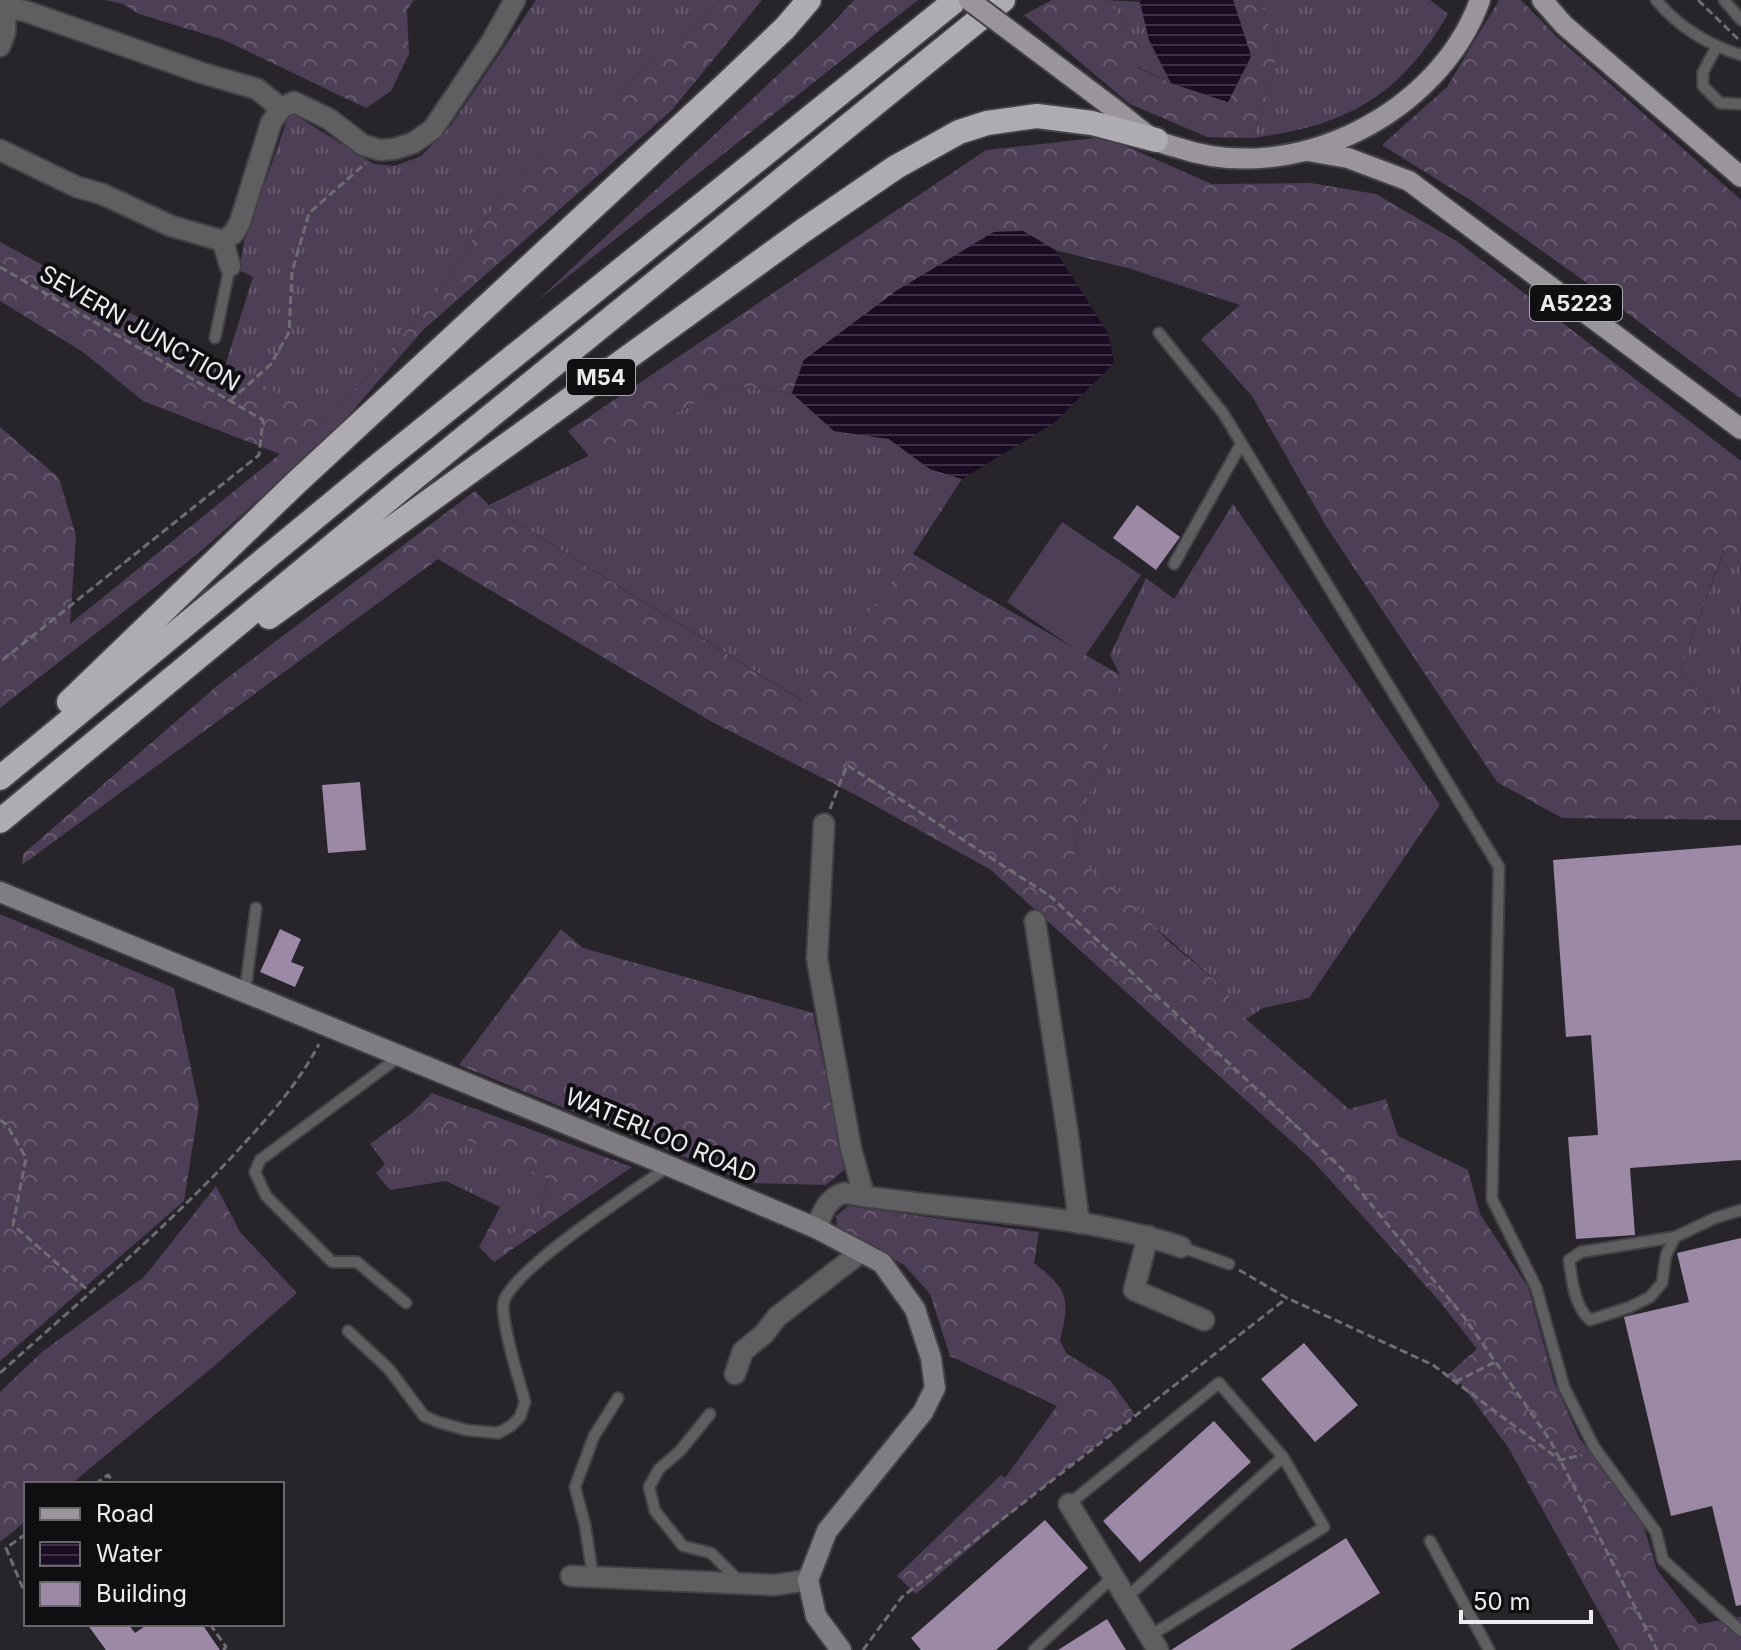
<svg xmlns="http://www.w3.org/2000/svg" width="1741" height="1650" viewBox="0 0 1741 1650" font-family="Inter,sans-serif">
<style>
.grass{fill:url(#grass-tufts)}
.forest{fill:url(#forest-crowns)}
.garden{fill:#4d4056}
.water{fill:url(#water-rules)}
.building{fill:#9b89a6}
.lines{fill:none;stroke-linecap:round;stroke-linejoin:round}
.lane-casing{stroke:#434046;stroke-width:14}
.street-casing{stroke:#434046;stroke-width:24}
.secondary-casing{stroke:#434046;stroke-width:24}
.primary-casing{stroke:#434046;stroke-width:24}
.highway-casing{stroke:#434046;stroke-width:28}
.path{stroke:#6f6d72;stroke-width:3;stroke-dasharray:8 4;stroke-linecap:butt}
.lane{stroke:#5f5e61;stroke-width:10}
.street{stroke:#5f5e61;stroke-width:20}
.secondary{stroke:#807d82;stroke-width:20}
.primary{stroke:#99959b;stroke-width:20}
.highway{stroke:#afabb2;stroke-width:24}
.primary-bridge-casing{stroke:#434046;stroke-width:24;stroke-linecap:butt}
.primary-bridge{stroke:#99959b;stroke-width:20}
.labels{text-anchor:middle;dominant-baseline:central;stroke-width:8;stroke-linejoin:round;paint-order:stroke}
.shield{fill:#0f0e11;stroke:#aaa9ac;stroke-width:2}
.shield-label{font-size:22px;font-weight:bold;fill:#edebef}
.street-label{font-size:24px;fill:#edebef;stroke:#0f0e11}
</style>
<defs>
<pattern id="grass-tufts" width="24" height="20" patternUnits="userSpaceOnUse" patternTransform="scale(2)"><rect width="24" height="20" fill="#4d4056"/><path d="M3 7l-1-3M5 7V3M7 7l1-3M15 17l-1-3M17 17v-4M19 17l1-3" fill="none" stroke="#675c6f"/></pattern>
<pattern id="forest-crowns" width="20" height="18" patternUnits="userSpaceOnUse" patternTransform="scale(2)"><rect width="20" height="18" fill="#4d4056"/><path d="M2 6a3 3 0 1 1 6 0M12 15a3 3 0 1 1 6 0" fill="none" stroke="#675c6f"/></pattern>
<pattern id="water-rules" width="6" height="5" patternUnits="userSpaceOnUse" patternTransform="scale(2)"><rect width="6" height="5" fill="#1a0c22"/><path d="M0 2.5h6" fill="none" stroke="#3c3042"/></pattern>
</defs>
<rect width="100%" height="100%" fill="#27242a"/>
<!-- grass -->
<path class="grass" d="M 536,0 L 721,0 L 609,100 L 513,177 L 448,278 L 384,358 L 327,420 L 225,366 L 253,277 L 239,270 L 244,242 L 290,112 L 374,164 L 395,166 L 421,156 L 449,128 Z
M 1104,0 L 1140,2 L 1149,40 L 1171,83 L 1137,66 L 1145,52 C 1128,38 1123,13 1104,0 Z
M 1260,0 L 1430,0 L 1448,14 C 1399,97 1348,125 1253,138 L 1273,77 L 1277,48 Z
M 730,386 L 792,393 L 834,431 L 889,439 L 930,469 L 962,479 L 913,554 L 803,701 L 489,505 Z
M 1233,504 L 1440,805 L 1309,998 L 1263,1008 L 1246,1019 L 1224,988 L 1074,856 L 1081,814 L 1109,743 L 1120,675 L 1110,655 L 1146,578 L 1174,599 Z
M 1725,549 L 1741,559 L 1741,728 L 1719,718 L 1680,670 Z
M 412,1113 L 548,1178 L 540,1213 L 509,1237 L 500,1207 L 446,1181 L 390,1190 L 376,1173 L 385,1164 L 370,1144 Z"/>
<!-- forest -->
<path class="forest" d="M 105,0 L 414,0 L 407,10 L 409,54 L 391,91 L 366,108 L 224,40 L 139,14 L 123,4 Z
M 721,0 L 762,0 L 672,110 L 423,330 L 335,431 L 200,552 L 0,708 L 0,427 L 59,478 L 76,536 L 70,624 L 280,454 L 143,401 L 83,352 L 0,301 L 0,242 L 327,420 L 384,358 L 448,278 L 513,177 L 609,100 Z
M 854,0 L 918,0 L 537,301 L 830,26 Z
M 1052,0 L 1104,0 C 1123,13 1128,38 1146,53 L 1137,67 L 1171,83 L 1228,102 L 1251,56 L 1233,0 L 1260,0 L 1277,48 L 1273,77 L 1253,138 L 1207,137 L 1130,104 L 1024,15 Z
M 1499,0 L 1521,0 L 1557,37 L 1741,200 L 1741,399 L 1598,291 L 1475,203 L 1382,145 L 1447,87 Z
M 1105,137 L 1212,184 L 1311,183 L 1376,194 L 1458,242 L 1741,461 L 1741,559 L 1724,550 L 1680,670 L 1719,718 L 1741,728 L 1741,820 L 1562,818 L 1497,782 L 1326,526 L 1252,396 L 1201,339 L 1240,305 L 1131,269 L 1055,250 L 1023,231 L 994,232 L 896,291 L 804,360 L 792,393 L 730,386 L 589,456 L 568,431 L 986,150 Z
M 475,491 L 489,505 L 802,701 L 913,554 L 1120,675 L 1118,708 L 1109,743 L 1081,814 L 1074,856 L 1127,898 L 1168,941 L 1224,988 L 1246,1019 L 1349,1109 L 1386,1099 L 1398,1136 L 1468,1170 L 1480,1214 L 1528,1287 L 1554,1382 L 1580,1439 L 1643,1524 L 1657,1570 L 1699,1624 L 1741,1617 L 1741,1650 L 1620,1650 L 1508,1447 L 1461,1384 L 1445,1377 L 1477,1349 L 1441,1303 L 1312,1160 L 991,870 L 854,794 L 712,722 L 438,559 L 22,865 L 23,854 L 218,685 Z
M 0,914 L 174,988 L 199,1106 L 184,1201 L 0,1361 Z
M 561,929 L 583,948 L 813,1013 L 845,1169 L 826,1185 L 749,1183 L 459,1065 Z
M 432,1093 L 632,1167 L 494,1262 L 479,1247 L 500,1207 L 509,1237 L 540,1213 L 548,1179 L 412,1113 Z
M 216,1186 L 240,1232 L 297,1293 L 213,1367 L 71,1484 L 26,1484 L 26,1521 L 0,1542 L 0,1392 L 42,1352 L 145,1276 Z
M 848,1206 L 1039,1232 L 1034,1263 C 1069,1291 1070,1297 1060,1341 L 1067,1354 L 1110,1380 L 1135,1415 L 1022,1504 L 916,1594 L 897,1576 L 1001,1475 L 1005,1478 L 1057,1406 L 950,1356 L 930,1294 L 904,1265 L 837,1227 L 836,1216 Z"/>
<!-- garden -->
<path class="garden" d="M 1062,522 L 1141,575 L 1085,656 L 1007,602 Z"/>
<!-- water -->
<path class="water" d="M 1142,0 L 1233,0 L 1251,56 L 1228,102 L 1171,83 L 1149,40 L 1140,2 Z
M 1023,231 L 1055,250 L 1108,333 L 1114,363 L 1054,423 L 962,479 L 930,469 L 889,439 L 834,431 L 792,393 L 804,360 L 896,291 L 994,232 Z"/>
<!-- building -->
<path class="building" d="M 1137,505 L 1180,537 L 1156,570 L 1113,538 Z
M 360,782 L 366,850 L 328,853 L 322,785 Z
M 1741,845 L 1741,1160 L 1630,1168 L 1635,1235 L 1576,1239 L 1568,1137 L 1598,1135 L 1591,1035 L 1566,1037 L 1553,860 Z
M 280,929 L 301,939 L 291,962 L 304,967 L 295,987 L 260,972 Z
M 1741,1238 L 1741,1605 L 1736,1606 L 1712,1506 L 1671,1516 L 1624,1317 L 1689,1302 L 1677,1253 Z
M 1304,1343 L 1358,1405 L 1315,1442 L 1261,1379 Z
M 1214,1421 L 1251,1462 L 1140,1562 L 1103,1521 Z
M 1045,1520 L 1088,1568 L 996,1650 L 921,1650 L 911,1638 Z
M 1346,1538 L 1380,1593 L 1290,1650 L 1171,1650 Z
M 1107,1619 L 1126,1650 L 1058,1650 Z
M 87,1624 L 128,1624 L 135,1633 L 148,1624 L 202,1624 L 220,1650 L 106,1650 Z"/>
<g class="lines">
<!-- lane casing -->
<g class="lane-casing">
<path id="lane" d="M 1656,0 C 1678,26 1708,45 1741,55
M 1724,0 L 1741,20
M 1717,46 L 1703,72 L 1703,86 L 1720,103 L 1741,104
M 1159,333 L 1223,413 L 1499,867 L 1492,1199 L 1536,1287 L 1564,1387 L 1594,1447 L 1656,1532 L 1663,1560 L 1741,1631
M 215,338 L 230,266
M 1174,564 L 1241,444
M 245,992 L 256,908
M 399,1057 L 260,1160 L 255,1172 L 266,1196 L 332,1262 L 357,1262 L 406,1303
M 1675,1237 L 1666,1255 L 1662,1283 L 1650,1297 L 1630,1307 L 1590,1320 C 1574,1306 1572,1280 1569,1260 L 1581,1252 L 1675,1237 L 1715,1218 L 1741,1210
M 1181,1247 L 1229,1264
M 348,1331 L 389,1369 L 424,1416 L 438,1422 L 466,1430 L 498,1433 L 511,1426 L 520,1417 L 525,1402 C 520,1383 499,1317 504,1301 C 515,1268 635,1190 669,1166
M 710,1414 L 680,1451 L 659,1469 L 649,1487 L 655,1511 L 683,1546 L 711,1553 L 740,1582
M 1069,1504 L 1219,1383 L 1283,1457 L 1126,1598
M 1430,1541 L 1489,1650
M 593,1577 L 585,1525 L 575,1487 L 594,1436 L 618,1398
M 1150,1636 L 1324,1527 L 1283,1457
M 1034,1650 L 1113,1577"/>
</g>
<!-- street casing -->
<g class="street-casing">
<path id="street" d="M 0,7 L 25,11 L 202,73 L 257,89 L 281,108
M 0,46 L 5,33 L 6,8
M 281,108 L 294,102 L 329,119 L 363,145 L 380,150 L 394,149 L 413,143 L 433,129 L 492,41 L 515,0
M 0,150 L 77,187 L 102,194 L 171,226 L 223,241 L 234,233 L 240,222 L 271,123 L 281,108
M 223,241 L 230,266
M 824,824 L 817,959 L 851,1149 L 864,1196
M 1035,921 L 1068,1136 L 1079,1223
M 816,1228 C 823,1212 827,1198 844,1193 C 956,1212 1073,1211 1181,1247
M 1148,1236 L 1134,1290 L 1204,1320
M 735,1374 L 743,1351 L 764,1334 L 777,1317 L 861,1252
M 1069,1504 L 1158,1650
M 571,1576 L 775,1585 L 808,1580"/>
</g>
<!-- secondary casing -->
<g class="secondary-casing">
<path id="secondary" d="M 0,892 L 669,1166 L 816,1228 L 882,1263 L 915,1309 L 931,1358 L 935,1388 L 923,1412 L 827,1531 L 808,1580 L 816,1616 L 841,1650"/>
</g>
<!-- primary casing -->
<g class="primary-casing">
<path id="primary" d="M 1542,0 L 1564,25 L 1741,177
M 1033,48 C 1061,69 1089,90 1117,111 C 1129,120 1142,133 1156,140 C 1163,144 1172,146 1179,148 C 1294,187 1439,114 1480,0
M 1308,151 L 1348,158 L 1409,181 L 1741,429"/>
</g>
<!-- highway casing -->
<g class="highway-casing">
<path id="highway" d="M 269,617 L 804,230 L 896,167 L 959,132 L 987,123 L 1037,116 L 1092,123 L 1156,140
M 69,702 L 296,483 L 724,86 L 785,28 L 809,0
M 0,778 L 380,464 L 956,0
M 0,821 L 412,480 L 1003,0"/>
</g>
<!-- path -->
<path class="path" d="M 1698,0 L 1738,39
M 0,267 L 263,420 L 259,455 L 0,662
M 230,401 L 271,364 L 289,332 L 292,272 L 309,213 L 366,163
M 830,809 L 847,765 L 1050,896 L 1341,1168 L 1464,1317 L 1550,1440 L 1657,1650
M 0,1120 L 7,1125 L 26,1158 L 13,1225 L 90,1292
M 1239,1270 L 1287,1298 L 1433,1365 L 1560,1460 L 1582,1455
M 0,1373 C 78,1303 157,1236 229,1160 C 263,1123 296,1088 319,1044
M 1455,1382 L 1495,1362
M 95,1484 L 108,1475 L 115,1484
M 26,1534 L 6,1548 L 26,1596
M 210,1624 L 226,1647 L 223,1650
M 863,1650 L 902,1597 L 1287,1298"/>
<!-- lane -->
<use href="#lane" class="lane"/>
<!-- street -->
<use href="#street" class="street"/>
<!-- secondary -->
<use href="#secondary" class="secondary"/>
<!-- primary -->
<use href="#primary" class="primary"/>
<!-- highway -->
<use href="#highway" class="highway"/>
<!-- primary-bridge casing -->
<g class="primary-bridge-casing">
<path id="primary-bridge" d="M 969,0 L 1033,48"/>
</g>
<!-- primary-bridge -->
<use href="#primary-bridge" class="primary-bridge"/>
</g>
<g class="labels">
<!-- shield labels -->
<g class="shield">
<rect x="1530" y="285" width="92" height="36" rx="6"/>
<rect x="567" y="359" width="68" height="36" rx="6"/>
</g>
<g class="shield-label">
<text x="1576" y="303">A5223</text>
<text x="601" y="377">M54</text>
</g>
<!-- street labels -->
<g class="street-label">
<text transform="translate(140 328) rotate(30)">SEVERN JUNCTION</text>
<text transform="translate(661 1135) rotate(23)">WATERLOO ROAD</text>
</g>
</g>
<!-- legend -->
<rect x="24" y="1482" width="260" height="144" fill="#0f0e11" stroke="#68666a" stroke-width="2"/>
<rect x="40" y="1508" width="40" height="12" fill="#99959b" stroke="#68666a" stroke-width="2"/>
<text x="96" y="1522" font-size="24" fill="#edebef">Road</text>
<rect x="40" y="1542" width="40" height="24" fill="url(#water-rules)" stroke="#68666a" stroke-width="2"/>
<text x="96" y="1562" font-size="24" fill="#edebef">Water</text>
<rect x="40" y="1582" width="40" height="24" fill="#9b89a6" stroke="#68666a" stroke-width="2"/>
<text x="96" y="1602" font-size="24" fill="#edebef">Building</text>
<!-- scale -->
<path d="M1461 1610v12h130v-12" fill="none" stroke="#edebef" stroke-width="4"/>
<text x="1473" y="1610" font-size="24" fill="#edebef" stroke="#0f0e11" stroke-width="6" paint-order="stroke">50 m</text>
</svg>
